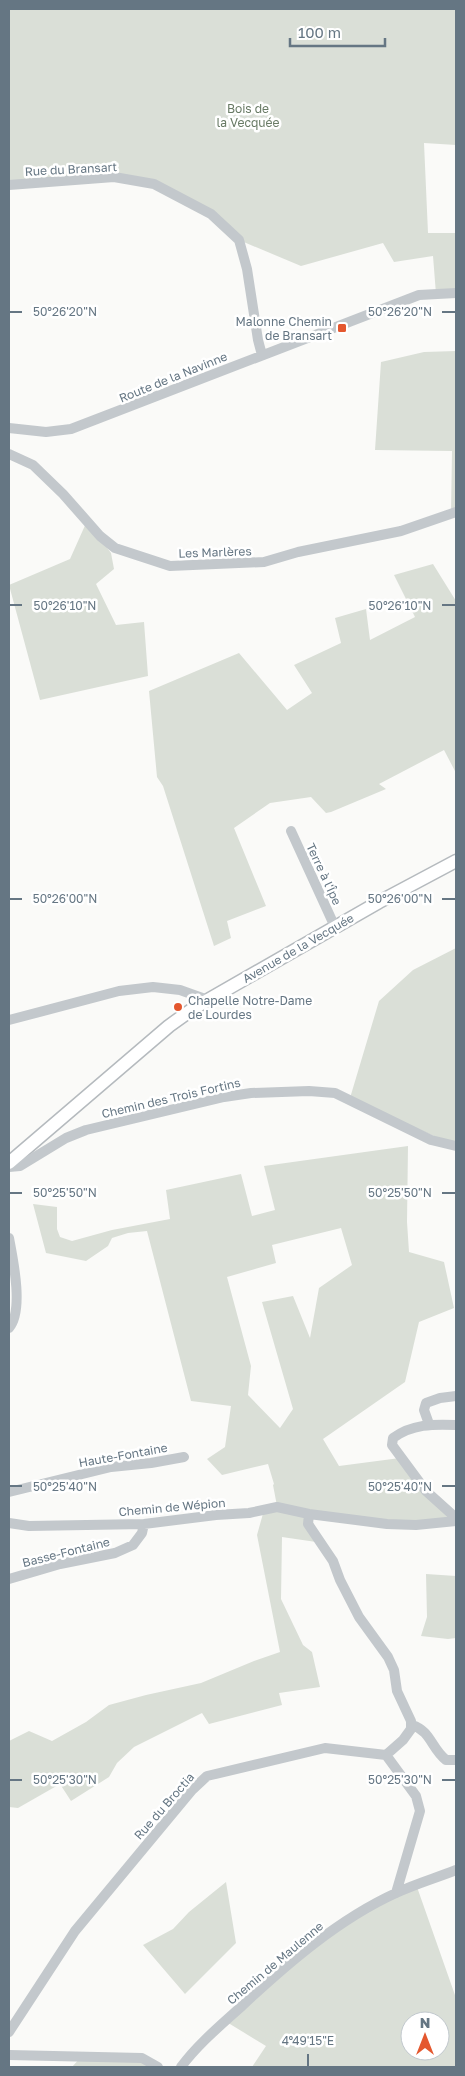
<svg xmlns="http://www.w3.org/2000/svg" width="465" height="2076" viewBox="0 0 465 2076" font-family="'Golos Text',sans-serif">
<style>
.green{fill:#dadfd7;fill-rule:evenodd}
.lines{fill:none;stroke-linecap:round;stroke-linejoin:round}
.major-casing{stroke:#b5babe;stroke-width:15}
.minor{stroke:#c3c8cc;stroke-width:10}
.major{stroke:#fff;stroke-width:12}
.ticks{fill:none;stroke:#657683;stroke-width:2}
.poi-dot{fill:#e4572e;stroke:#fff;stroke-width:2}
.labels{text-anchor:middle;dominant-baseline:central;stroke-width:5;stroke-linejoin:round;paint-order:stroke}
.park-label{font-size:12px;fill:#687a64;stroke:#fff}
.street-label{font-size:12px;fill:#657683;stroke:#fff}
.poi-label{font-size:12px;fill:#657683;stroke:#fff;text-anchor:end}
.ticks-label{font-size:12px;text-anchor:middle;fill:#657683;stroke:#fff;stroke-width:5;stroke-linejoin:round;paint-order:stroke}
</style>
<rect width="100%" height="100%" fill="#fafaf8"/>
<!-- green -->
<path class="green" d="M 9,9 L 456,9 L 456,145 L 424,143 L 428,233 L 456,233 L 456,293 L 436,294 L 433,256 L 394,262 L 383,243 L 301,266 L 239,240 L 225,226 L 154,184 L 114,177 L 9,185 Z
M 456,351 L 456,512 L 451,514 L 452,451 L 375,450 L 381,362 L 424,352 Z
M 87,521 L 111,553 L 114,569 L 96,584 L 116,625 L 144,622 L 148,676 L 40,700 L 9,585 L 70,559 Z
M 433,564 L 456,601 L 456,773 L 444,750 L 379,784 L 386,789 L 331,812 L 326,813 L 311,797 L 270,803 L 234,828 L 266,906 L 227,921 L 231,938 L 214,946 L 163,786 L 157,777 L 149,691 L 239,653 L 287,710 L 312,693 L 294,665 L 341,643 L 335,618 L 366,609 L 370,640 L 415,617 L 394,575 Z
M 456,948 L 456,1146 L 350,1098 L 379,1001 L 413,970 Z
M 408,1146 L 407,1222 L 409,1252 L 444,1262 L 454,1308 L 419,1322 L 405,1382 L 323,1439 L 339,1466 L 400,1458 L 453,1516 L 416,1525 L 309,1514 L 323,1543 L 282,1537 L 281,1599 L 303,1645 L 312,1652 L 320,1687 L 279,1693 L 282,1705 L 209,1724 L 202,1713 L 134,1747 L 117,1763 L 109,1777 L 71,1801 L 60,1784 L 18,1808 L 9,1807 L 9,1741 L 29,1731 L 52,1741 L 86,1722 L 109,1705 L 146,1695 L 201,1683 L 254,1661 L 280,1652 L 257,1535 L 264,1510 L 277,1506 L 273,1485 L 274,1484 L 268,1464 L 222,1475 L 207,1459 L 225,1447 L 231,1406 L 191,1401 L 147,1231 L 128,1233 L 112,1238 L 108,1246 L 86,1261 L 46,1253 L 33,1204 L 57,1207 L 57,1229 L 60,1237 L 72,1241 L 112,1230 L 170,1219 L 166,1190 L 241,1174 L 252,1216 L 275,1210 L 264,1166 ZM 341,1228 L 352,1265 L 319,1288 L 310,1338 L 293,1296 L 262,1302 L 293,1409 L 280,1428 L 248,1395 L 251,1366 L 227,1277 L 276,1263 L 272,1245 Z
M 426,1574 L 456,1576 L 456,1638 L 448,1639 L 421,1636 L 427,1617 Z
M 226,1882 L 236,1943 L 185,1994 L 143,1945 L 173,1929 L 189,1912 Z
M 417,1887 L 456,1998 L 456,2067 L 252,2067 L 266,2046 L 225,2021 L 260,1989 L 363,1912 ZM 410,2021 L 440,2021 L 440,2051 L 410,2051 Z
M 81,2057 L 142,2058 L 158,2067 L 72,2067 Z"/>
<g class="lines">
<!-- major casing -->
<g class="major-casing">
<path id="major" d="M 9,1163 L 169,1026 L 194,1008 L 379,902 L 456,861"/>
</g>
<!-- minor -->
<path class="minor" d="M 9,185 L 114,177 L 154,184 L 211,214 L 239,240 L 247,269 L 258,340 L 262,355
M 9,428 L 46,432 L 71,429 L 419,295 L 456,293
M 9,454 L 33,465 L 63,494 L 100,536 L 115,548 L 170,566 L 264,562 L 298,552 L 401,531 L 456,512
M 291,831 L 335,927
M 9,1020 L 119,991 L 153,987 L 180,990 L 208,1000
M 9,1167 L 20,1166 L 66,1138 L 86,1130 L 224,1097 L 251,1093 L 309,1091 L 335,1093 L 431,1140 L 456,1146
M 9,1238 C 13,1259 24,1311 9,1328
M 429,1424 L 424,1410 L 426,1403 L 440,1398 L 456,1396
M 456,1425 C 433,1424 412,1424 393,1438 L 392,1445 L 426,1491 L 456,1518
M 9,1492 L 111,1467 L 151,1463 L 184,1457
M 9,1523 L 29,1526 L 144,1524 L 216,1515 L 249,1513 L 277,1507 L 309,1514 L 387,1524 L 416,1525 L 456,1521
M 9,1579 L 60,1564 L 115,1553 L 133,1545 L 142,1533 L 144,1524
M 412,1725 C 431,1731 431,1748 446,1760 L 456,1760
M 386,1755 L 416,1796 L 420,1811 L 396,1893
M 9,2032 L 75,1931 L 192,1790 L 207,1776 L 325,1748 L 386,1755 L 403,1740 L 411,1729 L 411,1721 L 397,1691 L 394,1670 L 388,1657 L 359,1617 L 340,1580 L 333,1561 L 308,1524 L 309,1514
M 9,2055 L 142,2058 L 158,2067
M 181,2067 C 198,2044 221,2025 243,2005 C 288,1963 339,1919 396,1893 C 415,1884 436,1878 456,1870"/>
<!-- major -->
<use href="#major" class="major"/>
</g>
<!-- ticks -->
<path class="ticks" d="M 10,312 L 22,312M 442,312 L 455,312M 10,605 L 22,605M 442,605 L 455,605M 10,899 L 22,899M 442,899 L 455,899M 10,1193 L 22,1193M 442,1193 L 455,1193M 10,1486 L 22,1486M 442,1486 L 455,1486M 10,1780 L 22,1780M 442,1780 L 455,1780M 308,2054 L 308,2066"/>
<!-- markers -->
<g class="poi-dot">
<rect x="337" y="323" width="10" height="10" rx="2.5"/>
<circle cx="178" cy="1007" r="5"/>
</g>
<g class="labels">
<!-- park labels -->
<g class="park-label">
<text x="248" y="108">Bois de<tspan x="248" dy="14">la Vecquée</tspan></text>
</g>
<!-- street labels -->
<g class="street-label">
<text transform="translate(71 169) rotate(-3)">Rue du Bransart</text>
<text transform="translate(173 377) rotate(-22)">Route de la Navinne</text>
<text transform="translate(215 552) rotate(-2)">Les Marlères</text>
<text transform="translate(324 874) rotate(65)">Terre à l'Îpe</text>
<text transform="translate(298 948) rotate(-30)">Avenue de la Vecquée</text>
<text transform="translate(171 1098) rotate(-13)">Chemin des Trois Fortins</text>
<text transform="translate(123 1455) rotate(-10)">Haute-Fontaine</text>
<text transform="translate(172 1507) rotate(-5)">Chemin de Wépion</text>
<text transform="translate(66 1552) rotate(-14)">Basse-Fontaine</text>
<text transform="translate(164 1806) rotate(-49)">Rue du Broctia</text>
<text transform="translate(275 1963) rotate(-40)">Chemin de Maulenne</text>
</g>
<!-- poi labels -->
<g class="poi-label">
<text x="332" y="321">Malonne Chemin<tspan x="332" dy="14">de Bransart</tspan></text>
<text x="188" y="1000" text-anchor="start">Chapelle Notre-Dame<tspan x="188" dy="14">de Lourdes</tspan></text>
</g>
</g>
<g class="ticks-label">
<text x="65" y="316">50°26'20"N</text>
<text x="400" y="316">50°26'20"N</text>
<text x="65" y="610">50°26'10"N</text>
<text x="400" y="610">50°26'10"N</text>
<text x="65" y="903">50°26'00"N</text>
<text x="400" y="903">50°26'00"N</text>
<text x="65" y="1197">50°25'50"N</text>
<text x="400" y="1197">50°25'50"N</text>
<text x="65" y="1491">50°25'40"N</text>
<text x="400" y="1491">50°25'40"N</text>
<text x="65" y="1784">50°25'30"N</text>
<text x="400" y="1784">50°25'30"N</text>
<text x="308" y="2045">4°49'15"E</text>
</g>
<!-- border -->
<rect width="465" height="2076" fill="none" stroke="#657683" stroke-width="20"/>
<!-- north arrow -->
<g transform="translate(425 2036)"><circle r="24" fill="#ffffff" stroke="#c1c8cd"/>
<path d="M0-4L9 19L0 12L-9 19Z" fill="#e4572e"/>
<text y="-8" font-size="14" font-weight="bold" text-anchor="middle" fill="#657683">N</text>
</g>
<!-- scale -->
<path d="M290 38v8h95v-8" fill="none" stroke="#657683" stroke-width="2.5"/>
<text x="298" y="38" font-size="15" fill="#657683" stroke="#ffffff" stroke-width="4" paint-order="stroke">100 m</text>
</svg>
